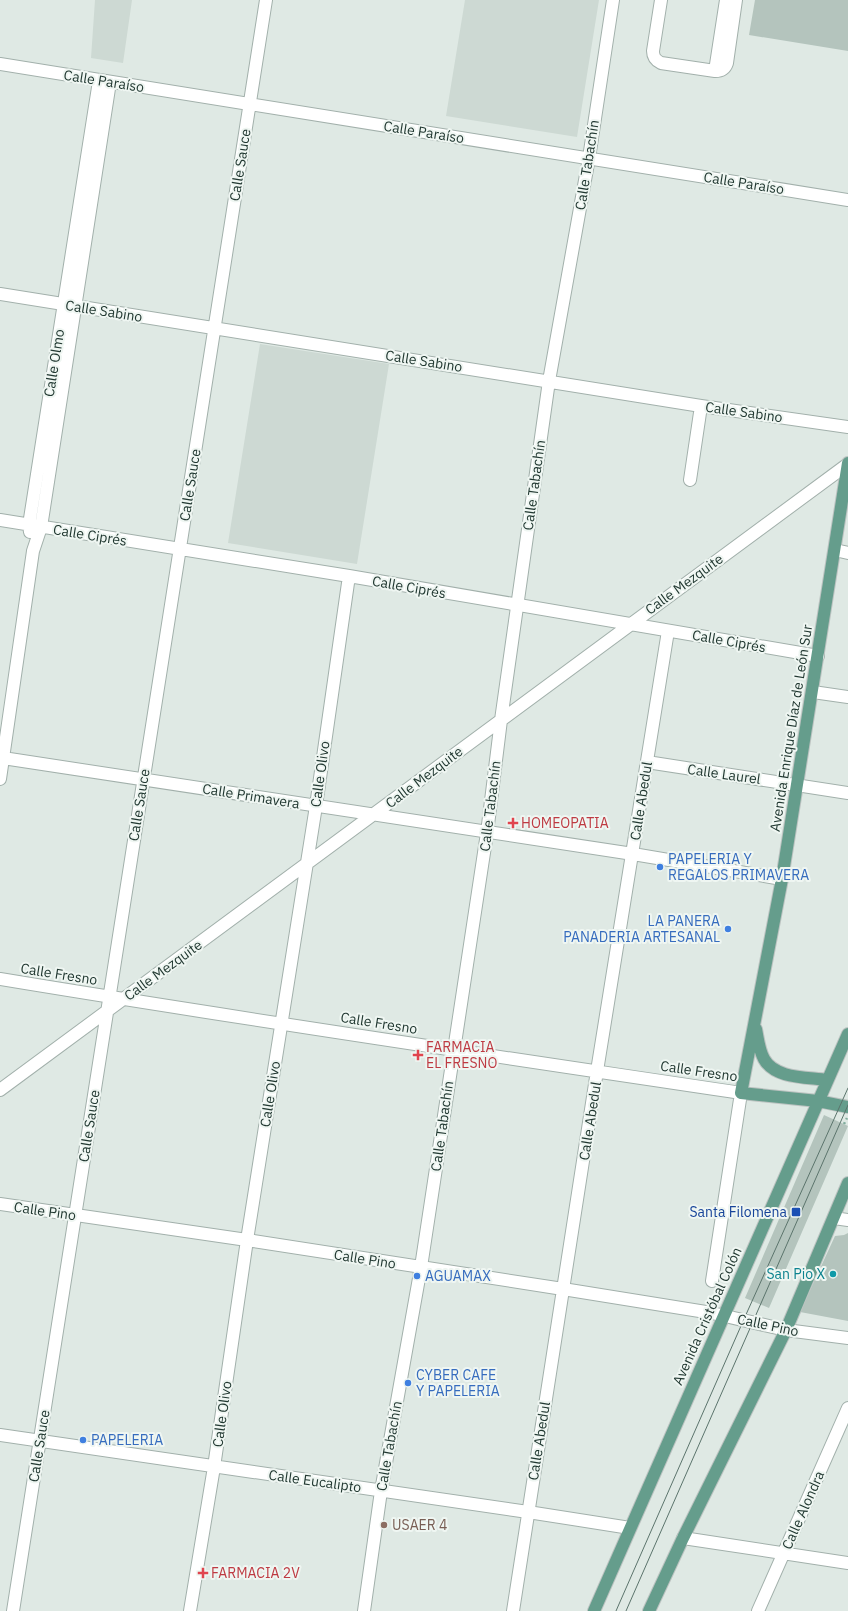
<svg xmlns="http://www.w3.org/2000/svg" width="848" height="1611" viewBox="0 0 848 1611" font-family="'IBM Plex Sans',sans-serif">
<style>
.built{fill:#cdd9d3}
.building{fill:#b4c4bd}
.lines{fill:none;stroke-linecap:round;stroke-linejoin:round}
.minor-casing{stroke:#a2b0ab;stroke-width:14}
.major-casing{stroke:#bcc3c1;stroke-width:14}
.path{stroke:#80ab9c;stroke-width:2.5;stroke-dasharray:2 3;stroke-linecap:butt}
.minor{stroke:#fff;stroke-width:12}
.major{stroke:#659d8c;stroke-width:12}
.tram{stroke:#5b746c;stroke-width:1}
.health-dot{fill:#e0444e;stroke:#eff6f2;stroke-width:1.5}
.shop-dot{fill:#3f7fe0;stroke:#eff6f2;stroke-width:1.5}
.transit-dot{fill:#1a4fb4;stroke:#eff6f2;stroke-width:1.5}
.culture-dot{fill:#0f9aa8;stroke:#eff6f2;stroke-width:1.5}
.education-dot{fill:#8d6e63;stroke:#eff6f2;stroke-width:1.5}
.labels{text-anchor:middle;dominant-baseline:central;stroke-width:4;stroke-linejoin:round;paint-order:stroke}
.street-label{font-size:14px;fill:#213831;stroke:#eff6f2}
.health-label{font-size:14px;fill:#be3a42;stroke:#eff6f2;text-anchor:start}
.shop-label{font-size:14px;fill:#366cbe;stroke:#eff6f2;text-anchor:start}
.transit-label{font-size:14px;fill:#164399;stroke:#eff6f2;text-anchor:end}
.culture-label{font-size:14px;fill:#0d838f;stroke:#eff6f2;text-anchor:end}
.education-label{font-size:14px;fill:#785e54;stroke:#eff6f2;text-anchor:start}
</style>
<rect width="100%" height="100%" fill="#dfe9e4"/>
<!-- built -->
<path class="built" d="M 95,0 L 132,0 L 123,63 L 91,58 Z
M 465,0 L 599,0 L 577,137 L 446,116 Z
M 260,344 L 389,364 L 357,564 L 228,543 Z"/>
<!-- building -->
<path class="building" d="M 755,0 L 848,0 L 848,51 L 749,35 Z
M 824,1115 L 848,1126 L 769,1308 L 745,1298 Z
M 848,1233 L 848,1321 L 800,1312 L 835,1236 L 844,1235 Z"/>
<g class="lines">
<!-- minor casing -->
<g class="minor-casing">
<path id="minor" d="M 661,0 L 653,51 C 653,57 655,60 661,63 L 715,71 C 722,71 725,69 727,63 L 736,0
M 0,64 L 848,200
M 715,71 L 726,0
M 0,294 L 701,406 L 848,427
M 690,480 L 701,406
M 0,520 L 349,576 L 818,656
M 30,532 L 29,525 L 99,81
M 835,550 L 848,553
M 813,692 L 848,697
M 3,758 L 633,854 L 782,879
M 647,762 L 848,793
M 0,779 L 33,551 L 41,527 L 110,82
M 0,979 C 247,1020 494,1056 741,1093 L 712,1281
M 0,1090 L 848,464
M 0,1204 L 247,1240 L 563,1289 L 712,1313 L 786,1330 L 848,1338
M 834,1218 L 848,1220
M 0,1435 L 528,1512 L 630,1528
M 683,1538 L 848,1563
M 13,1611 L 266,0
M 190,1611 L 214,1467 L 247,1240 L 316,806 L 349,576
M 364,1611 L 381,1491 L 421,1267 L 487,833 L 501,720 L 549,381 L 589,158 L 613,0
M 513,1611 L 597,1071 L 668,631
M 758,1611 L 848,1408"/>
</g>
<!-- major casing -->
<g class="major-casing">
<path id="major" d="M 848,463 L 782,879 L 741,1093 L 818,1101 L 848,1107
M 756,1029 C 758,1039 759,1050 764,1059 C 775,1079 807,1077 827,1080
M 594,1611 L 848,1034
M 649,1611 L 683,1538 L 786,1330 L 848,1183"/>
</g>
<!-- path -->
<path class="path" d="M 844,1124 L 847,1118"/>
<!-- minor -->
<use href="#minor" class="minor"/>
<!-- major -->
<use href="#major" class="major"/>
<!-- tram -->
<path class="tram" d="M 616,1611 L 744,1319 L 848,1088
M 626,1611 L 848,1105"/>
</g>
<!-- markers -->
<g class="health-dot">
<path d="M511 817h4v4h4v4h-4v4h-4v-4h-4v-4h4z"/>
<path d="M416 1049h4v4h4v4h-4v4h-4v-4h-4v-4h4z"/>
<path d="M201 1567h4v4h4v4h-4v4h-4v-4h-4v-4h4z"/>
</g>
<g class="shop-dot">
<circle cx="660" cy="867" r="4"/>
<circle cx="728" cy="929" r="4"/>
<circle cx="417" cy="1276" r="4"/>
<circle cx="408" cy="1383" r="4"/>
<circle cx="83" cy="1440" r="4"/>
</g>
<rect class="transit-dot" x="791" y="1207" width="10" height="10" rx="2"/>
<circle class="culture-dot" cx="833" cy="1274" r="4"/>
<circle class="education-dot" cx="384" cy="1525" r="4"/>
<g class="labels">
<!-- street labels -->
<g class="street-label">
<text transform="translate(104 81) rotate(9)">Calle Paraíso</text>
<text transform="translate(424 132) rotate(9)">Calle Paraíso</text>
<text transform="translate(240 165) rotate(-81)">Calle Sauce</text>
<text transform="translate(587 165) rotate(-81)">Calle Tabachín</text>
<text transform="translate(744 183) rotate(9)">Calle Paraíso</text>
<text transform="translate(104 311) rotate(9)">Calle Sabino</text>
<text transform="translate(424 361) rotate(9)">Calle Sabino</text>
<text transform="translate(54 363) rotate(-81)">Calle Olmo</text>
<text transform="translate(744 412) rotate(8)">Calle Sabino</text>
<text transform="translate(190 485) rotate(-81)">Calle Sauce</text>
<text transform="translate(534 485) rotate(-82)">Calle Tabachín</text>
<text transform="translate(90 535) rotate(9)">Calle Ciprés</text>
<text transform="translate(684 584) rotate(-36)">Calle Mezquite</text>
<text transform="translate(409 587) rotate(10)">Calle Ciprés</text>
<text transform="translate(729 641) rotate(10)">Calle Ciprés</text>
<text transform="translate(791 728) rotate(-81)">Avenida Enrique Díaz de León Sur</text>
<text transform="translate(320 774) rotate(-82)">Calle Olivo</text>
<text transform="translate(724 774) rotate(8)">Calle Laurel</text>
<text transform="translate(424 777) rotate(-37)">Calle Mezquite</text>
<text transform="translate(251 796) rotate(9)">Calle Primavera</text>
<text transform="translate(641 801) rotate(-81)">Calle Abedul</text>
<text transform="translate(139 805) rotate(-81)">Calle Sauce</text>
<text transform="translate(490 806) rotate(-83)">Calle Tabachín</text>
<text transform="translate(163 970) rotate(-36)">Calle Mezquite</text>
<text transform="translate(59 974) rotate(9)">Calle Fresno</text>
<text transform="translate(379 1023) rotate(9)">Calle Fresno</text>
<text transform="translate(699 1071) rotate(8)">Calle Fresno</text>
<text transform="translate(270 1094) rotate(-81)">Calle Olivo</text>
<text transform="translate(590 1121) rotate(-81)">Calle Abedul</text>
<text transform="translate(89 1126) rotate(-81)">Calle Sauce</text>
<text transform="translate(442 1126) rotate(-82)">Calle Tabachín</text>
<text transform="translate(45 1211) rotate(8)">Calle Pino</text>
<text transform="translate(365 1259) rotate(9)">Calle Pino</text>
<text transform="translate(707 1316) rotate(-66)">Avenida Cristóbal Colón</text>
<text transform="translate(768 1325) rotate(12)">Calle Pino</text>
<text transform="translate(222 1414) rotate(-82)">Calle Olivo</text>
<text transform="translate(539 1441) rotate(-81)">Calle Abedul</text>
<text transform="translate(39 1446) rotate(-81)">Calle Sauce</text>
<text transform="translate(389 1446) rotate(-80)">Calle Tabachín</text>
<text transform="translate(315 1481) rotate(8)">Calle Eucalipto</text>
<text transform="translate(803 1510) rotate(-66)">Calle Alondra</text>
</g>
<!-- health labels -->
<g class="health-label">
<text x="521" y="823">HOMEOPATIA</text>
<text x="426" y="1047">FARMACIA<tspan x="426" dy="16">EL FRESNO</tspan></text>
<text x="211" y="1573">FARMACIA 2V</text>
</g>
<!-- shop labels -->
<g class="shop-label">
<text x="668" y="859">PAPELERIA Y<tspan x="668" dy="16">REGALOS PRIMAVERA</tspan></text>
<text x="720" y="921" text-anchor="end">LA PANERA<tspan x="720" dy="16">PANADERIA ARTESANAL</tspan></text>
<text x="425" y="1276">AGUAMAX</text>
<text x="416" y="1375">CYBER CAFE<tspan x="416" dy="16">Y PAPELERIA</tspan></text>
<text x="91" y="1440">PAPELERIA</text>
</g>
<!-- transit labels -->
<g class="transit-label">
<text x="787" y="1212">Santa Filomena</text>
</g>
<!-- culture labels -->
<g class="culture-label">
<text x="825" y="1274">San Pio X</text>
</g>
<!-- education labels -->
<g class="education-label">
<text x="392" y="1525">USAER 4</text>
</g>
</g>
</svg>
